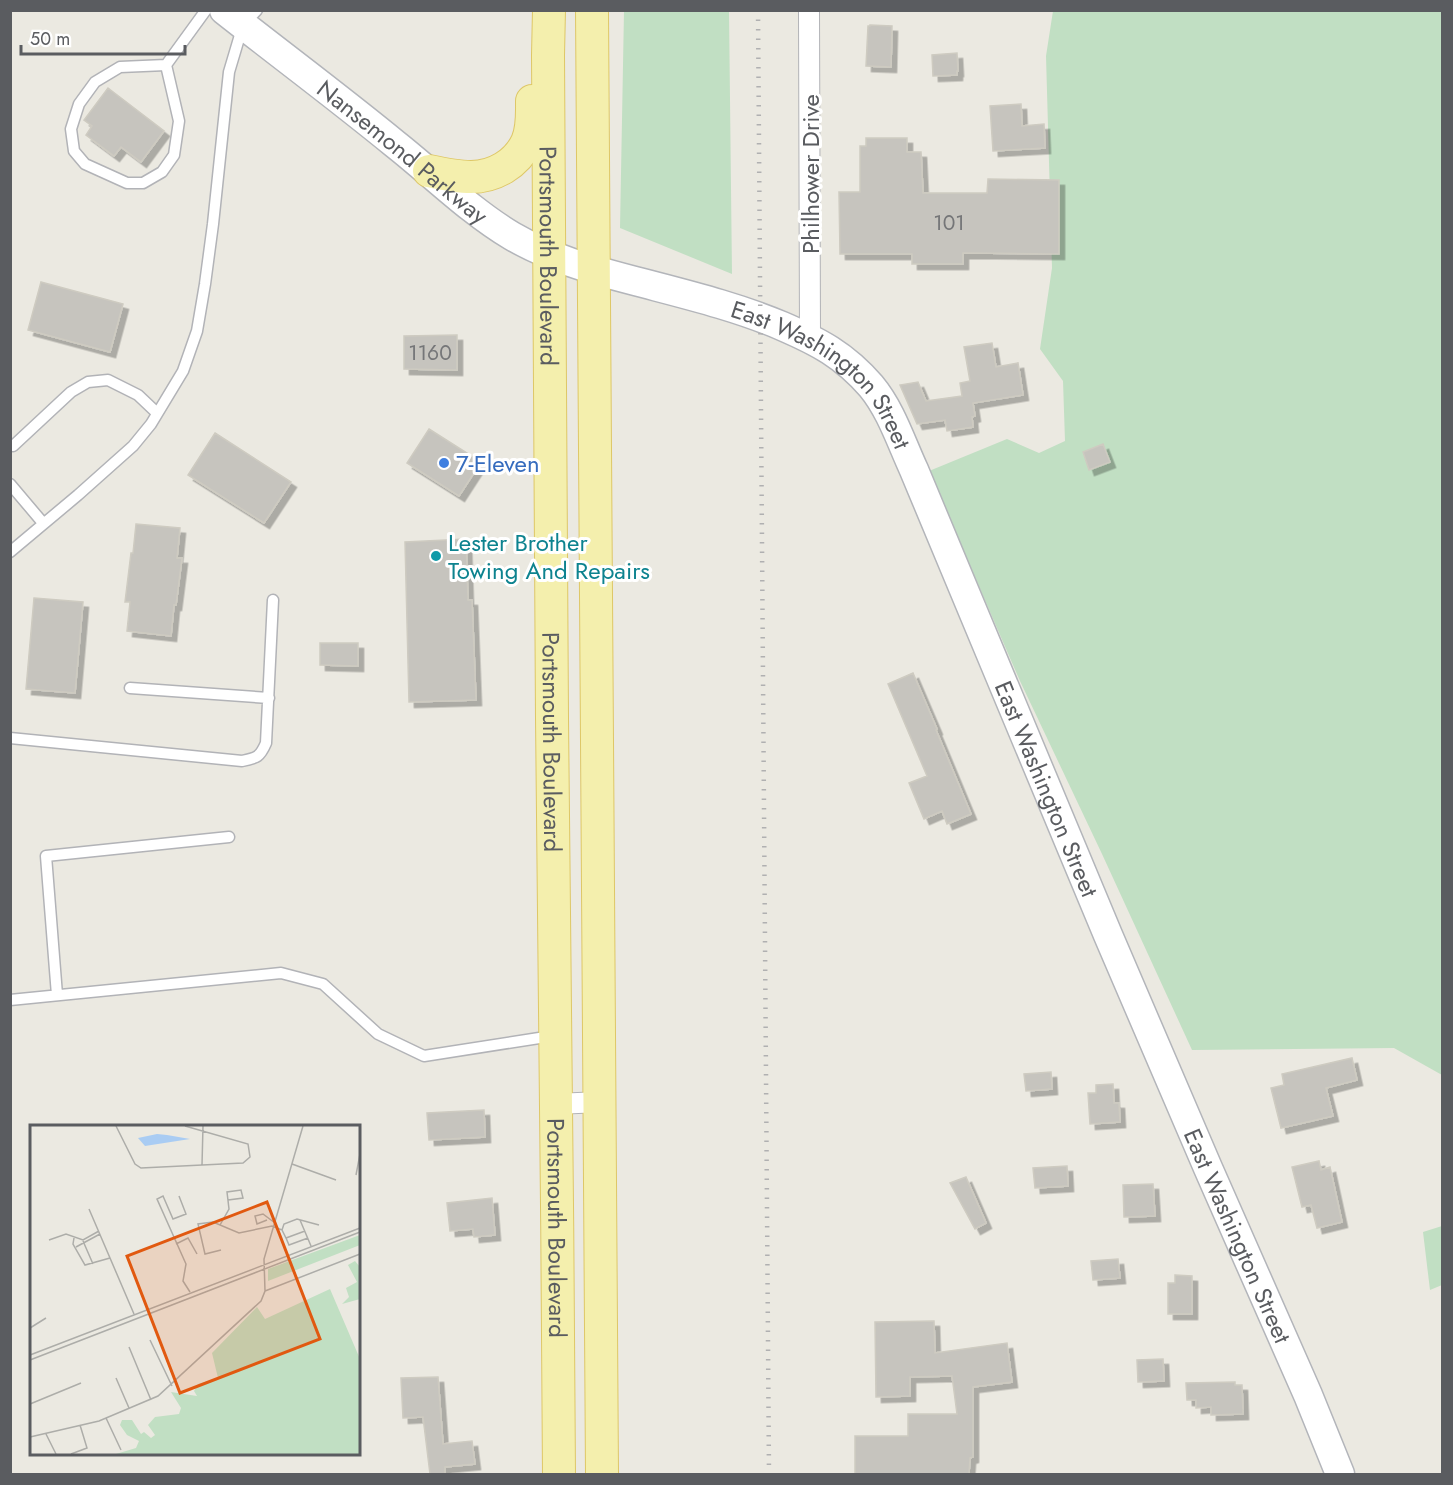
<svg xmlns="http://www.w3.org/2000/svg" width="1453" height="1485" viewBox="0 0 1453 1485" font-family="Jost,sans-serif">
<style>
.green{fill:#c1dfc3}
.building{fill:#c6c4be;stroke:#cecbc1;stroke-width:1.5;filter:url(#shadow)}
.lines{fill:none;stroke-linecap:round;stroke-linejoin:round}
.service-casing{stroke:#b2b3b7;stroke-width:13}
.minor-casing{stroke:#b2b3b7;stroke-width:22}
.secondary-casing{stroke:#b3b5ba;stroke-width:31}
.primary-casing{stroke:#dec767;stroke-width:34}
.service{stroke:#fff;stroke-width:10}
.minor{stroke:#fff;stroke-width:20}
.secondary{stroke:#fff;stroke-width:28}
.primary{stroke:#f4efad;stroke-width:32}
.rail{stroke:#b0b0b1;stroke-width:4.5;stroke-dasharray:1.5 8;stroke-linecap:butt}
.shop-dot{fill:#3f7fe0;stroke:#fff;stroke-width:2}
.culture-dot{fill:#0f9aa8;stroke:#fff;stroke-width:2}
.labels{text-anchor:middle;dominant-baseline:central;stroke-width:6;stroke-linejoin:round;paint-order:stroke}
.number-label{font-size:21px;fill:#757678}
.street-label{font-size:24px;fill:#5a5c60;stroke:#fff}
.shop-label{font-size:24px;fill:#366cbe;stroke:#fff;text-anchor:start}
.culture-label{font-size:24px;fill:#0d838f;stroke:#fff;text-anchor:start}
.inset-road{fill:none;stroke:#adada9;stroke-width:1.5}
.view{fill:#e15910;fill-opacity:0.15;stroke:#e15910;stroke-width:3}
.inset-edge{fill:none;stroke:#5a5c60;stroke-width:3}
</style>
<defs>
<filter id="shadow"><feDropShadow dx="5.5" dy="5.5" stdDeviation="0" flood-color="#0004"/></filter>
</defs>
<rect width="100%" height="100%" fill="#ebe9e1"/>
<!-- green -->
<path class="green" d="M 624,11 L 729,11 L 732,274 L 620,228 Z
M 1053,11 L 1442,11 L 1442,1075 L 1394,1048 L 1192,1050 L 1102,854 L 1020,681 L 929,471 L 1007,439 L 1039,453 L 1065,441 L 1063,381 L 1040,349 L 1052,268 L 1046,56 Z
M 1442,1226 L 1442,1285 L 1430,1290 L 1423,1232 Z"/>
<!-- building -->
<path class="building" d="M 870,25 L 892,26 L 891,67 L 866,66 L 868,26 L 870,26 Z
M 957,53 L 958,71 L 957,71 L 957,75 L 933,76 L 932,55 Z
M 108,88 L 164,131 L 141,162 L 121,147 L 114,156 L 86,135 L 92,126 L 84,120 Z
M 1021,104 L 1022,126 L 1044,124 L 1045,148 L 993,151 L 990,106 Z
M 866,138 L 907,138 L 907,152 L 921,152 L 923,193 L 987,193 L 988,179 L 1059,180 L 1059,254 L 963,253 L 963,264 L 912,264 L 912,254 L 840,254 L 839,192 L 860,192 L 860,146 L 866,146 Z
M 41,282 L 123,304 L 110,352 L 28,330 Z
M 457,335 L 457,370 L 404,369 L 404,336 Z
M 992,343 L 996,367 L 1018,363 L 1023,395 L 973,403 L 975,416 L 972,417 L 973,427 L 947,431 L 945,420 L 917,424 L 900,385 L 918,382 L 926,401 L 962,396 L 960,383 L 970,381 L 964,347 Z
M 429,429 L 481,462 L 459,496 L 407,463 Z
M 215,433 L 291,482 L 264,523 L 188,475 Z
M 1103,444 L 1110,462 L 1089,470 L 1083,452 Z
M 136,524 L 180,528 L 177,558 L 182,558 L 176,605 L 174,605 L 171,636 L 127,631 L 130,602 L 125,602 L 131,553 L 133,553 Z
M 466,539 L 468,600 L 472,600 L 476,700 L 409,702 L 405,542 Z
M 34,598 L 83,602 L 75,693 L 26,689 Z
M 320,643 L 358,643 L 358,666 L 320,665 Z
M 913,673 L 937,729 L 936,730 L 971,814 L 947,824 L 942,811 L 924,819 L 909,783 L 927,776 L 888,684 Z
M 1352,1058 L 1357,1080 L 1326,1088 L 1333,1116 L 1281,1128 L 1271,1088 L 1284,1085 L 1282,1074 Z
M 1051,1072 L 1052,1089 L 1026,1091 L 1024,1074 Z
M 1113,1084 L 1114,1103 L 1119,1103 L 1120,1122 L 1090,1124 L 1088,1093 L 1096,1093 L 1096,1085 Z
M 484,1110 L 485,1137 L 429,1140 L 427,1113 Z
M 1319,1161 L 1321,1170 L 1330,1167 L 1342,1222 L 1317,1228 L 1311,1205 L 1302,1207 L 1292,1167 Z
M 1067,1166 L 1068,1186 L 1035,1188 L 1033,1168 Z
M 966,1177 L 986,1223 L 975,1229 L 950,1183 Z
M 1153,1184 L 1155,1216 L 1124,1217 L 1123,1185 Z
M 492,1198 L 495,1235 L 474,1237 L 473,1229 L 450,1231 L 447,1203 Z
M 1118,1259 L 1120,1278 L 1093,1280 L 1091,1261 Z
M 1175,1275 L 1192,1276 L 1192,1314 L 1168,1314 L 1168,1283 L 1175,1283 Z
M 934,1321 L 935,1353 L 1007,1343 L 1012,1382 L 973,1387 L 973,1457 L 970,1458 L 969,1474 L 855,1474 L 855,1436 L 908,1436 L 908,1414 L 957,1414 L 952,1376 L 910,1377 L 910,1396 L 876,1397 L 875,1322 Z
M 1163,1359 L 1164,1381 L 1138,1382 L 1137,1360 Z
M 438,1377 L 443,1444 L 472,1441 L 475,1464 L 445,1467 L 445,1474 L 430,1474 L 423,1417 L 403,1418 L 401,1378 Z
M 1235,1382 L 1235,1385 L 1242,1385 L 1243,1414 L 1211,1415 L 1211,1407 L 1196,1408 L 1196,1400 L 1187,1400 L 1186,1383 Z"/>
<g class="lines">
<!-- service casing -->
<g class="service-casing">
<path id="service" d="M 166,65 L 120,67 L 95,82 L 79,104 L 71,129 L 74,151 L 85,164 L 127,183 L 143,183 L 162,172 L 174,155 L 179,121 L 166,65 L 206,10
M 13,446 L 71,392 L 88,382 L 108,380 L 138,395 L 157,413
M 10,484 L 43,523
M 10,552 L 78,495 L 133,446 L 151,424 L 183,371 L 197,331 L 205,284 L 213,224 L 229,72 L 243,25 L 257,10
M 130,688 L 269,698
M 10,738 L 242,761 C 257,758 260,757 266,743 L 273,600
M 57,995 L 46,856 L 229,837
M 10,1000 L 281,973 L 323,984 L 378,1034 L 424,1056 L 552,1036"/>
</g>
<!-- minor casing -->
<g class="minor-casing">
<path id="minor" d="M 809,10 L 810,338
M 556,1104 L 600,1102"/>
</g>
<!-- secondary casing -->
<g class="secondary-casing">
<g id="secondary">
<path id="s1" d="M 224,10 C 281,55 339,98 395,144 C 433,174 470,211 512,236 C 550,258 592,270 635,281 C 684,294 735,306 782,326 C 819,342 844,355 871,386 C 891,410 901,442 914,470 L 1108,935 L 1208,1168 L 1308,1395 L 1340,1474"/>
</g>
</g>
<!-- primary casing -->
<g class="primary-casing">
<g id="primary">
<path id="s2" d="M 549,10 L 548,55 C 549,276 550,497 552,718 C 554,971 558,1222 559,1474"/>
<path d="M 592,10 L 602,1474"/>
<path d="M 429,171 C 443,174 457,177 471,177 C 494,177 517,164 527,142 C 533,129 532,114 532,101"/>
</g>
</g>
<!-- service -->
<use href="#service" class="service"/>
<!-- minor -->
<use href="#minor" class="minor"/>
<!-- secondary -->
<use href="#secondary" class="secondary"/>
<!-- primary -->
<use href="#primary" class="primary"/>
<!-- rail -->
<path class="rail" d="M 758,10 L 769,1474"/>
</g>
<!-- markers -->
<circle class="shop-dot" cx="444" cy="463" r="6"/>
<circle class="culture-dot" cx="436" cy="556" r="6"/>
<g class="labels">
<!-- number labels -->
<g class="number-label">
<text x="949" y="223">101</text>
<text x="430" y="353">1160</text>
</g>
<!-- street labels -->
<g class="street-label">
<text stroke="none"><textPath href="#s1" startOffset="228">Nansemond Parkway</textPath></text>
<text transform="translate(810 174) rotate(-90)">Philhower Drive</text>
<text stroke="none"><textPath href="#s2" startOffset="246">Portsmouth Boulevard</textPath></text>
<text stroke="none"><textPath href="#s1" startOffset="714">East Washington Street</textPath></text>
<text stroke="none"><textPath href="#s2" startOffset="732">Portsmouth Boulevard</textPath></text>
<text stroke="none"><textPath href="#s1" startOffset="1200">East Washington Street</textPath></text>
<text stroke="none"><textPath href="#s2" startOffset="1218">Portsmouth Boulevard</textPath></text>
<text stroke="none"><textPath href="#s1" startOffset="1686">East Washington Street</textPath></text>
</g>
<!-- shop labels -->
<g class="shop-label">
<text x="456" y="463">7-Eleven</text>
</g>
<!-- culture labels -->
<g class="culture-label">
<text x="448" y="542">Lester Brother<tspan x="448" dy="28">Towing And Repairs</tspan></text>
</g>
</g>
<!-- overview -->
<g transform="translate(30 1125)">
<rect width="330" height="330" fill="#ebe9e1"/>
<path d="M 330,110 L 330,120 L 238,156 L 238,144 ZM 325,136 L 330,142 L 330,174 L 312,179 L 319,172 L 316,163 L 327,157 L 318,140 ZM 300,164 L 330,234 L 330,329 L 86,329 L 106,323 L 109,316 L 97,310 L 90,300 L 92,295 L 102,295 L 111,309 L 114,307 L 121,313 L 125,310 L 118,300 L 125,292 L 149,289 L 151,283 L 141,267 L 167,271 L 164,266 L 168,259 L 188,253 L 182,228 L 227,182 L 235,194 Z" fill="#c1dfc3"/>
<path d="M 127,9 L 137,10 L 160,14 L 115,21 L 108,13 Z" fill="#a9ccf3"/>
<path class="inset-road" d="M 86,1 L 105,39 L 111,43 L 213,38 L 220,32 L 218,19 L 155,1M 262,39 L 306,55M 172,40 L 173,1M 326,50 L 330,29M 149,71 L 156,89 L 143,94 L 133,71 L 127,74 L 156,139 L 153,156 L 160,167M 59,84 L 104,189M 237,95 L 227,99 L 225,91 L 233,89 L 245,98M 270,95 L 281,121M 190,100 L 199,84 L 197,67 L 211,65 L 213,73 L 198,75M 252,105 L 256,113 L 275,106M 44,113 L 43,119 L 55,140 L 80,133M 256,113 L 259,120 L 278,113M 19,115 L 36,109 L 53,115 L 69,106M 53,116 L 63,139M 146,119 L 158,113 L 167,129M 46,122 L 70,109M 191,125 L 175,129 L 168,99 L 183,97 L 209,108 L 242,101 L 252,105 L 254,99 L 267,94 L 289,100M 235,166 L 330,129M 0,203 L 16,193M 120,215 L 142,261M 99,222 L 121,275M 0,230 L 330,103M 0,235 L 330,107M 86,253 L 99,283M 0,279 L 51,258M 76,293 L 91,325M 16,309 L 26,329M 0,312 L 69,296 L 128,271 L 231,176 L 235,166 L 234,134 L 273,1M 41,329 L 57,323 L 50,300"/>
<path class="view" d="M 237,77 L 290,214 L 150,268 L 97,131 Z"/>
<rect width="330" height="330" class="inset-edge"/>
</g>
<!-- border -->
<rect width="1453" height="1485" fill="none" stroke="#5a5c60" stroke-width="24"/>
<!-- scale -->
<path d="M21 45v9h164v-9" fill="none" stroke="#5a5c60" stroke-width="3"/>
<text x="30" y="45" font-size="18" fill="#5a5c60" stroke="#ffffff" stroke-width="4.5" paint-order="stroke">50 m</text>
</svg>
